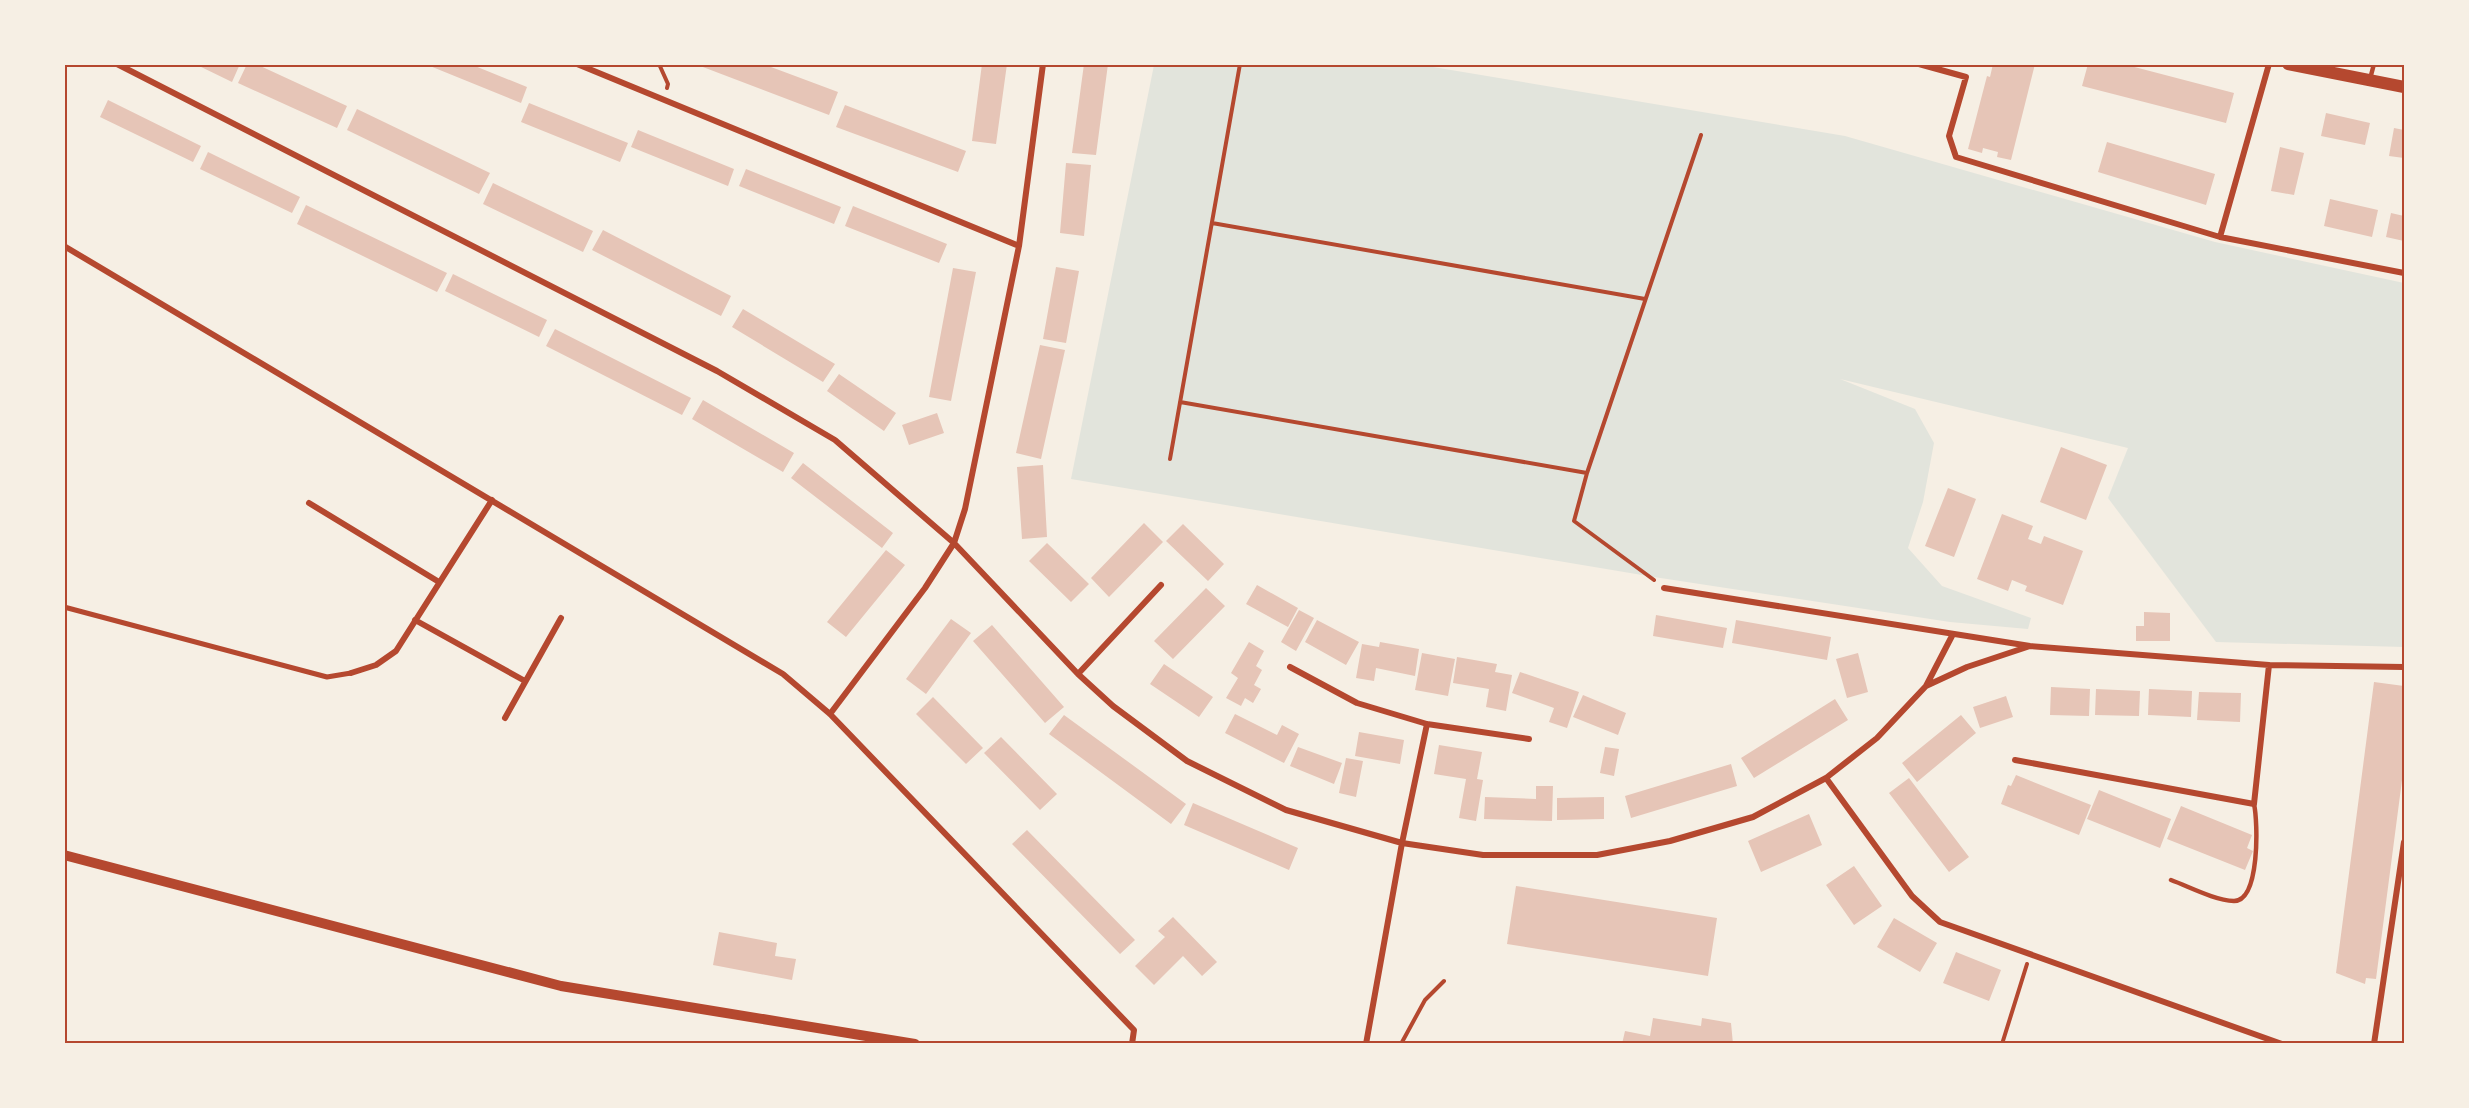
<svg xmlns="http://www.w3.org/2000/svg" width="2469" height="1108" viewBox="0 0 2469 1108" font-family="'Open Sans',sans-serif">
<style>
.green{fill:#e2e4dc}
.building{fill:#e6c5b7}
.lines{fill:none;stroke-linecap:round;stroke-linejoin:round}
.path{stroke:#b5482f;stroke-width:4}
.service{stroke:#b5482f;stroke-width:4.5}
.pedestrian{stroke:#b5482f;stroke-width:5}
.minor{stroke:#b5482f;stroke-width:6}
.tertiary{stroke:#b5482f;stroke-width:10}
.secondary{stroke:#b5482f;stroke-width:12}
.neatline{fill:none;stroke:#b5482f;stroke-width:2}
</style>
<rect width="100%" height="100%" fill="#f6efe4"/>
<!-- green -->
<path class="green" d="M 1154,65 L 1421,65 L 1845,136 L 2215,242 L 2404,283 L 2404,647 L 2216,642 L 2108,498 L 2128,448 L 1840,379 L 1915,409 L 1934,443 L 1923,502 L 1908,548 L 1942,586 L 2031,618 L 2028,629 L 1950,622 L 1654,577 L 1071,479 Z"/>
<!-- building -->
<path class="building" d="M 195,64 L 240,64 L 232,82 Z
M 247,64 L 256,64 L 347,106 L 337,128 L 238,83 Z
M 425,64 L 470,64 L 527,87 L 521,103 Z
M 695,64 L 763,64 L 838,92 L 829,115 Z
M 982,64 L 1007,64 L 996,144 L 972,141 Z
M 1084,64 L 1108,64 L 1096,155 L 1072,153 Z
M 1993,64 L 2035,64 L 2011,160 L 1997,157 L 1998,152 L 1983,148 L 1982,153 L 1968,149 L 1987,76 L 1990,77 Z
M 2088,64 L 2123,64 L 2234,93 L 2226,123 L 2082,86 Z
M 108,100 L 201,146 L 193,162 L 100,117 Z
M 529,103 L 628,143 L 620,162 L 521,122 Z
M 845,105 L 966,151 L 958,172 L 836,127 Z
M 357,109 L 490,173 L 479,194 L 347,130 Z
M 2326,113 L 2370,123 L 2365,145 L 2321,136 Z
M 2394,128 L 2404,130 L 2404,158 L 2389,156 Z
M 638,130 L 734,169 L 728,186 L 631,147 Z
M 2107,142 L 2215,174 L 2206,205 L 2098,172 Z
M 2280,147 L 2304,153 L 2294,195 L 2271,191 Z
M 208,152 L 300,197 L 292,213 L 200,169 Z
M 1066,163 L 1091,165 L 1084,236 L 1060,233 Z
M 746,169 L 841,207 L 834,224 L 739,186 Z
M 493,183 L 593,231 L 583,252 L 483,204 Z
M 2330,199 L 2378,210 L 2372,237 L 2324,226 Z
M 306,205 L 447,273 L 437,292 L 297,224 Z
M 853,206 L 947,244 L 939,263 L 845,226 Z
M 2391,213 L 2404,216 L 2404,241 L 2386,237 Z
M 603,230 L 731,296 L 721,316 L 592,250 Z
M 1056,267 L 1079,271 L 1066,343 L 1043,339 Z
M 953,268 L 976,272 L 951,401 L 929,397 Z
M 453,274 L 547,320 L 539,337 L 445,291 Z
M 743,309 L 835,364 L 823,382 L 732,327 Z
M 555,329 L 691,398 L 682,415 L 546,346 Z
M 1040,345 L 1065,350 L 1041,459 L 1016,453 Z
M 839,374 L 896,413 L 884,431 L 827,391 Z
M 703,400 L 794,453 L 783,472 L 692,419 Z
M 937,413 L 944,433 L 909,445 L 902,425 Z
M 2061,447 L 2107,465 L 2086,520 L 2040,502 Z
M 803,463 L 893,533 L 882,548 L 791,478 Z
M 1043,465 L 1047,537 L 1022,539 L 1017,467 Z
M 1948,488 L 1976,499 L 1954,557 L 1925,546 Z
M 2002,514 L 2033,526 L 2028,539 L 2041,544 L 2044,536 L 2083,551 L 2063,605 L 2025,591 L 2027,586 L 2012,580 L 2008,591 L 1977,579 Z
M 1144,523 L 1163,542 L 1109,597 L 1091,578 Z
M 1183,524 L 1224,564 L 1208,581 L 1166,541 Z
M 1047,543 L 1089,584 L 1071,602 L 1029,561 Z
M 886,550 L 905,565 L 846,637 L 827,622 Z
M 1257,585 L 1298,608 L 1288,627 L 1246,604 Z
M 1206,588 L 1225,606 L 1173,659 L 1154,641 Z
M 1299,610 L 1314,618 L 1296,651 L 1281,642 Z
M 2144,612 L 2170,613 L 2170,641 L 2136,641 L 2136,626 L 2144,626 Z
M 1656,615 L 1727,628 L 1723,648 L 1653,636 Z
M 951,619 L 971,633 L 926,694 L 906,679 Z
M 1317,620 L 1359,642 L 1346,665 L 1305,642 Z
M 1736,620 L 1831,637 L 1827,660 L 1732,643 Z
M 992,625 L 1064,707 L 1045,723 L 973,641 Z
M 1249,642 L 1264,651 L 1256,666 L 1262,670 L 1254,685 L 1261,689 L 1253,703 L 1245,698 L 1241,706 L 1226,698 L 1238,678 L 1231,673 Z
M 1380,642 L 1419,649 L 1415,676 L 1376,668 L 1374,681 L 1356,678 L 1362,644 L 1379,647 Z
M 1422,653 L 1455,659 L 1448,696 L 1415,690 Z
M 1858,653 L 1868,692 L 1847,698 L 1836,659 Z
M 1457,657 L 1497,664 L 1495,672 L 1512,675 L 1506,711 L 1486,707 L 1489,689 L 1453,683 Z
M 1164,664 L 1213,697 L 1199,717 L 1150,684 Z
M 1520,672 L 1579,692 L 1567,728 L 1549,722 L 1554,708 L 1512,693 Z
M 2374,682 L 2404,686 L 2404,765 L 2376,979 L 2366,978 L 2365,984 L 2336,973 Z
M 2051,687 L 2090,689 L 2089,716 L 2050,715 Z
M 2096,689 L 2140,691 L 2139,716 L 2095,715 Z
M 2149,689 L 2192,691 L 2191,717 L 2148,715 Z
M 2199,692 L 2241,693 L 2240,722 L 2197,720 Z
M 1583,695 L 1626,713 L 1618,735 L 1573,717 Z
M 2006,696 L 2013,717 L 1980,728 L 1973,707 Z
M 933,697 L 983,748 L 966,764 L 916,714 Z
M 1835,699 L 1848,720 L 1754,778 L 1741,758 Z
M 1235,714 L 1277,735 L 1282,725 L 1299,734 L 1284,763 L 1225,733 Z
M 1064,715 L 1186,804 L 1171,824 L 1049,734 Z
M 1961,715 L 1976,733 L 1917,782 L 1902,763 Z
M 1359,732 L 1404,740 L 1400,764 L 1355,756 Z
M 1001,737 L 1057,794 L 1040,810 L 984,753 Z
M 1439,745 L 1482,752 L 1477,779 L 1483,780 L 1476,821 L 1459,818 L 1466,779 L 1434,774 Z
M 1298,747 L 1342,763 L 1334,784 L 1290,766 Z
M 1605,747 L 1619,749 L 1614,776 L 1600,773 Z
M 1346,758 L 1363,761 L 1356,797 L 1339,793 Z
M 1731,764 L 1737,786 L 1631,818 L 1625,796 Z
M 2016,775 L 2091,805 L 2079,835 L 2001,804 L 2008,785 L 2011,786 Z
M 1909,778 L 1969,857 L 1949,872 L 1889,793 Z
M 1536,786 L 1553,786 L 1552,821 L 1484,819 L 1485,797 L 1536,799 Z
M 2099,790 L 2171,819 L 2160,848 L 2087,819 Z
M 1604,797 L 1604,819 L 1557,820 L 1557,798 Z
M 1193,803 L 1298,848 L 1289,870 L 1184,825 Z
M 2181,806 L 2252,835 L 2247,848 L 2253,851 L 2245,870 L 2167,839 Z
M 1809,814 L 1822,845 L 1761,872 L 1748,841 Z
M 1027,830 L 1135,940 L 1120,954 L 1012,844 Z
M 1854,866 L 1882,906 L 1854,925 L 1826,885 Z
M 1516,886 L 1717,918 L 1708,976 L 1507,944 Z
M 1173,917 L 1217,962 L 1202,976 L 1183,956 L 1154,985 L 1135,966 L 1165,937 L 1158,931 Z
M 1894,918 L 1937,943 L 1920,972 L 1877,947 Z
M 719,932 L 777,943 L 775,956 L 796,959 L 792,980 L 713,965 Z
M 1956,952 L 2001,970 L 1989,1001 L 1943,983 Z
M 1653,1018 L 1701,1026 L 1702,1018 L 1731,1023 L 1733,1044 L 1622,1044 L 1625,1031 L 1650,1036 Z"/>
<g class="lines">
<!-- path -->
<path class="path" d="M 659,64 L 668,84 L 667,88
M 1212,223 L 1645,299
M 1180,402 L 1587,473
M 1170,459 L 1240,64
M 1654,580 L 1574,521 L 1587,473 L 1701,135
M 1401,1044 L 1425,1000 L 1444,981
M 2002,1044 L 2027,964"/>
<!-- service -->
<path class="service" d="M 2370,79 L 2374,64
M 2171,880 C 2190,887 2214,900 2234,901 C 2260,901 2258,822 2254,804"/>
<!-- pedestrian -->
<path class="pedestrian" d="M 64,607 L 327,677 L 351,673"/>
<!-- minor -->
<path class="minor" d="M 117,64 L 717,371 L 835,440 L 954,543 L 1078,674 L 1113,706 L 1187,761 L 1286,810 L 1402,843 L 1483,855 L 1597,855 L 1670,841 L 1753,817 L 1826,778 L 1877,738 L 1926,686 L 1967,667 L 2030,646
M 577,64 L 1019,246
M 1919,64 L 1966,77 L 1949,136 L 1956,157 L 2220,237 L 2404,273
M 2220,237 L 2269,64
M 64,246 L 783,674 L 830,714 L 1134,1030 L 1132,1044
M 309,503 L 439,582
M 1664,588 L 2030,646 L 2269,665 L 2404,667
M 415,620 L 525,681
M 1290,667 L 1357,703 L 1427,724 L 1529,739
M 351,673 L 376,665 L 396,651 L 492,500
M 1078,674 L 1161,585
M 1926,686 L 1953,634
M 830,714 L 925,588 L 954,543 L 965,509 L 1019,246 L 1043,64
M 505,718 L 561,618
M 2015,760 L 2254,804 L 2269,665
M 1826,778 L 1912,896 L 1940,922 L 2282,1044
M 1366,1044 L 1402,843 L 1427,724
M 2374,1044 L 2404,842"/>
<!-- tertiary -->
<path class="tertiary" d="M 64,855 L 561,986 L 915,1044"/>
<!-- secondary -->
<path class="secondary" d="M 2288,64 L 2404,87"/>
</g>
<!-- border -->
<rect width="2469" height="1108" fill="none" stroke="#f6efe4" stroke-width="132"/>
<rect x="66" y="66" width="2337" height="976" class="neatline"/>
</svg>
